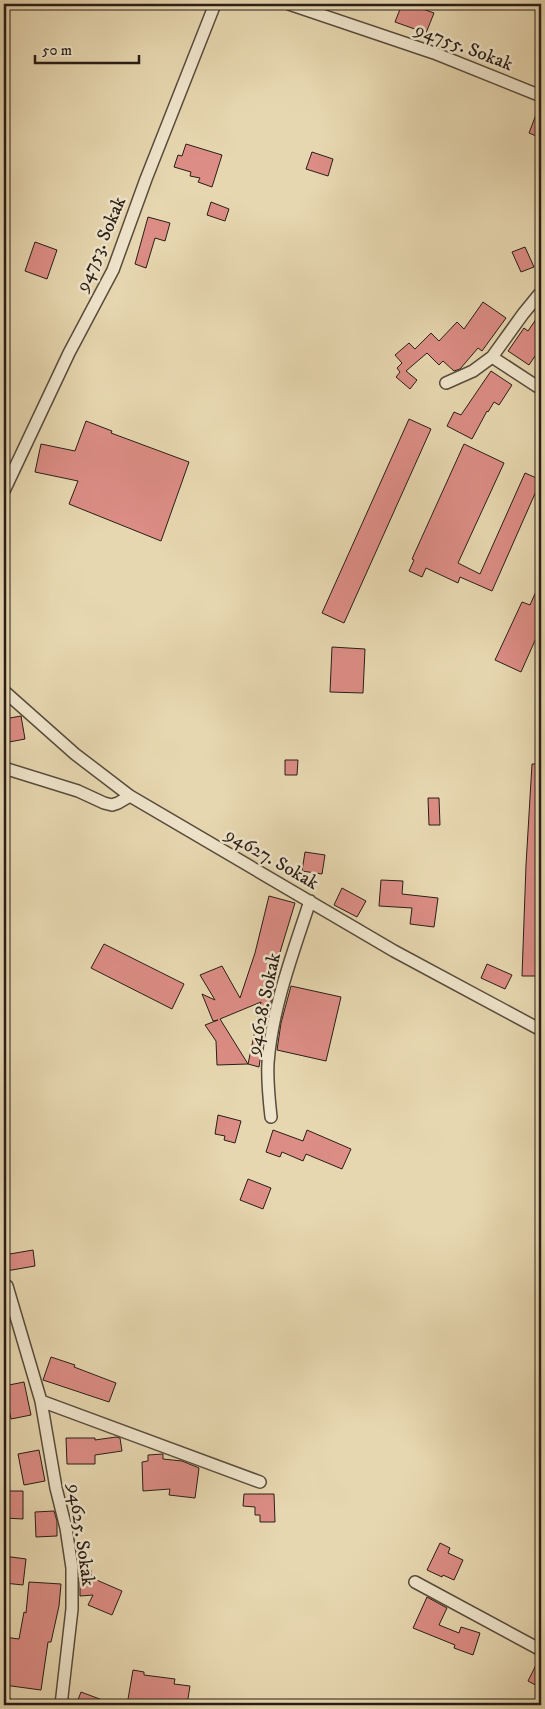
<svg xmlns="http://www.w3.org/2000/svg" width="545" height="1709" viewBox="0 0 545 1709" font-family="'IM FELL DW Pica',serif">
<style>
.building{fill:#dc8d85;stroke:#291e16;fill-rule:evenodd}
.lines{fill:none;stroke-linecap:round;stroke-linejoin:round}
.minor-casing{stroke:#584c3c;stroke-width:14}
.tertiary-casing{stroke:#584c3c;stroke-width:18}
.minor{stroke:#efe5cc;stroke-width:11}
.tertiary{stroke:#efe5cc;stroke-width:15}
.labels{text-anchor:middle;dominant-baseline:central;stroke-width:5;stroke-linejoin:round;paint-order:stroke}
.street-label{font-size:19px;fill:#291e16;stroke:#efe5cc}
</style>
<rect width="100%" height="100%" fill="#e7d7b0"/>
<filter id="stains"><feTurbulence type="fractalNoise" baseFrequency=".004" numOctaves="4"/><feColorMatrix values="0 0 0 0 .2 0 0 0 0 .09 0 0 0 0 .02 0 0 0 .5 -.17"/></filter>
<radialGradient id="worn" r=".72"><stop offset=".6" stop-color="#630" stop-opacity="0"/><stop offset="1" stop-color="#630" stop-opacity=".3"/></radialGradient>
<!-- building -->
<path class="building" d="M 402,4 L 409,4 L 434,13 L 426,33 L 395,22 Z
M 540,104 L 541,104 L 541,138 L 529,133 Z
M 186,144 L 222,155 L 212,187 L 198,182 L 200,178 L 190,176 L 191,172 L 174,167 L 178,155 L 182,156 Z
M 312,152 L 333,159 L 328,176 L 306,169 Z
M 211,202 L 229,209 L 225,221 L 207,215 Z
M 148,217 L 170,223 L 165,241 L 155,238 L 146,268 L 135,264 Z
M 35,242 L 57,250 L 47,279 L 25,271 Z
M 525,247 L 534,267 L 521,272 L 512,252 Z
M 483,302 L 506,318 L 482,351 L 478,348 L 460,369 L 454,371 L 443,361 L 439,365 L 427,353 L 406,371 L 417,380 L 410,389 L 396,377 L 400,372 L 397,368 L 402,363 L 395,355 L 409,343 L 415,349 L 431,333 L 439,341 L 457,322 L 464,329 Z
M 541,312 L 541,347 L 529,365 L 508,351 L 524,328 L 528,331 Z
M 491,371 L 512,385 L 499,405 L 494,402 L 488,412 L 487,411 L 472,439 L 447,426 L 454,412 L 461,415 Z
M 409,419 L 431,429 L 344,623 L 322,613 Z
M 86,421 L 112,431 L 111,433 L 189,462 L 161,541 L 69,504 L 78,481 L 35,472 L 41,444 L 75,451 Z
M 464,444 L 504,463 L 458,563 L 480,574 L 525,473 L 541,480 L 492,591 L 460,577 L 458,583 L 426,568 L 422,577 L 409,571 L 414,560 L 412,559 Z
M 541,580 L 541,627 L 521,672 L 495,660 L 522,602 L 530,605 Z
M 332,647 L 365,649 L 363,693 L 330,692 Z
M 21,716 L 25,739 L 4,743 L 4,719 Z
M 285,760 L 298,760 L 297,775 L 285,775 Z
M 532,764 L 541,764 L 541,862 L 540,862 L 538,895 L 541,895 L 541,976 L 522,976 L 526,865 Z
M 428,798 L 439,798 L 440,825 L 429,825 Z
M 305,852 L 325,855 L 322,874 L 302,871 Z
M 381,880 L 403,881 L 402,894 L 438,898 L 434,927 L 410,924 L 412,908 L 379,906 Z
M 342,888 L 366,901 L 357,917 L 334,905 Z
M 269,896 L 295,903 L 271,982 L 276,983 L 266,1020 L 259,1067 L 248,1064 L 217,1065 L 216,1041 L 205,1025 L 218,1020 L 213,1021 L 202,994 L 215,1000 L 200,975 L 222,966 L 240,998 L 255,953 ZM 261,1002 L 248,1064 L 220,1019 Z
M 104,944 L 184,984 L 172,1009 L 91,968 Z
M 487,964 L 512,975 L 505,989 L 481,978 Z
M 291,986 L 341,997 L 326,1061 L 277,1050 L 281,1023 Z
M 218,1115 L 241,1121 L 235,1143 L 224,1140 L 225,1136 L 215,1134 Z
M 273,1130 L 303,1141 L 307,1130 L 351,1149 L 342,1169 L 306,1154 L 303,1161 L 282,1152 L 280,1157 L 266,1152 Z
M 248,1179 L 271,1188 L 263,1209 L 240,1200 Z
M 33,1250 L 35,1266 L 6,1271 L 4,1255 Z
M 51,1357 L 75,1365 L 74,1367 L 116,1383 L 109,1402 L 43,1380 Z
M 24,1382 L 31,1415 L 11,1419 L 4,1386 Z
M 116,1437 L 120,1438 L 122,1451 L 95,1455 L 95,1464 L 67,1464 L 66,1438 L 95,1438 L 95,1440 Z
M 39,1450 L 45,1481 L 24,1485 L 18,1454 Z
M 163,1454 L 163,1459 L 182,1461 L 199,1468 L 195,1498 L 169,1495 L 170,1489 L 143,1491 L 142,1462 L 148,1461 L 148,1455 Z
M 4,1491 L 23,1491 L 23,1519 L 4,1518 Z
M 244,1494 L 274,1494 L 275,1522 L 260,1522 L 260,1515 L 255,1515 L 255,1507 L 243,1506 Z
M 54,1511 L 57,1521 L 57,1536 L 36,1537 L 35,1512 Z
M 440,1543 L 450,1548 L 448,1553 L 463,1560 L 454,1580 L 443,1575 L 442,1577 L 427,1570 Z
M 4,1556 L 26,1559 L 23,1585 L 4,1583 Z
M 80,1570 L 91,1570 L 92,1578 L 122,1591 L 112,1615 L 88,1605 L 93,1595 L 80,1596 Z
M 29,1582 L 61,1584 L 59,1606 L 51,1642 L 48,1642 L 41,1690 L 4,1685 L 4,1637 L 19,1639 L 24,1612 L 26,1613 Z
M 427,1597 L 447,1608 L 439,1625 L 459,1633 L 461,1627 L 480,1633 L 473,1655 L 454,1648 L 455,1645 L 413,1628 Z
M 540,1657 L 541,1657 L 541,1688 L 528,1681 Z
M 133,1670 L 144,1672 L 144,1675 L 175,1679 L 174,1684 L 190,1686 L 187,1705 L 127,1705 Z
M 81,1692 L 113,1704 L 113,1705 L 76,1705 Z"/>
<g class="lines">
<!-- minor casing -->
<g class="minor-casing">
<path id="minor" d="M 289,4 L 434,53 L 541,96
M 492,357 L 541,389
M 446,383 L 473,371 L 492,357 L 523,314 L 541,292
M 4,491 L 69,353 L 113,270 L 146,179 L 215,4
M 4,691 L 75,754 L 130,796 L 394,951 L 541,1030
M 4,768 L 78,791 L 104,803 L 112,805 L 118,803 L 130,796
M 271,1117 C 269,1099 267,1081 268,1063 C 272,1008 293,953 310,901
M 7,1286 L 41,1401 L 56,1488 L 66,1528 L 72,1568 L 72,1609 L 61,1705
M 41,1401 L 260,1482
M 415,1582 L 541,1650"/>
</g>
<!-- tertiary casing -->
<g class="tertiary-casing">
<path id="tertiary" d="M 4,1705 L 5,1705"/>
</g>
<!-- minor -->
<use href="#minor" class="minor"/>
<!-- tertiary -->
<use href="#tertiary" class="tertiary"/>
</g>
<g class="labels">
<!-- street labels -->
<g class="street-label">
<text transform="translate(464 47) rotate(21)">94755. Sokak</text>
<text transform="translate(101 244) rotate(-67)">94753. Sokak</text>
<text transform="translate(272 859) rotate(30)">94627. Sokak</text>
<text transform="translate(264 1004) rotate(-78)">94628. Sokak</text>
<text transform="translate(81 1535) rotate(82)">94625. Sokak</text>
</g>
</g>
<!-- margin -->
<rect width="545" height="1709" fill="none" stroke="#e7d7b0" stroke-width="20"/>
<rect x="5" y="5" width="535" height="1699" fill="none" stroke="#291e16" stroke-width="2.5"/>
<rect x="10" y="10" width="525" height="1689" fill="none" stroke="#291e16"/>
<!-- scale -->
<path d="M35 55v8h104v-8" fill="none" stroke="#291e16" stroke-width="2.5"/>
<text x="42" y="55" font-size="15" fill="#291e16" stroke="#efe5cc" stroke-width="4" paint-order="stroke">50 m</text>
<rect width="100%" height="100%" filter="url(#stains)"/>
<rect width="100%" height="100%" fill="url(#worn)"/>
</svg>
